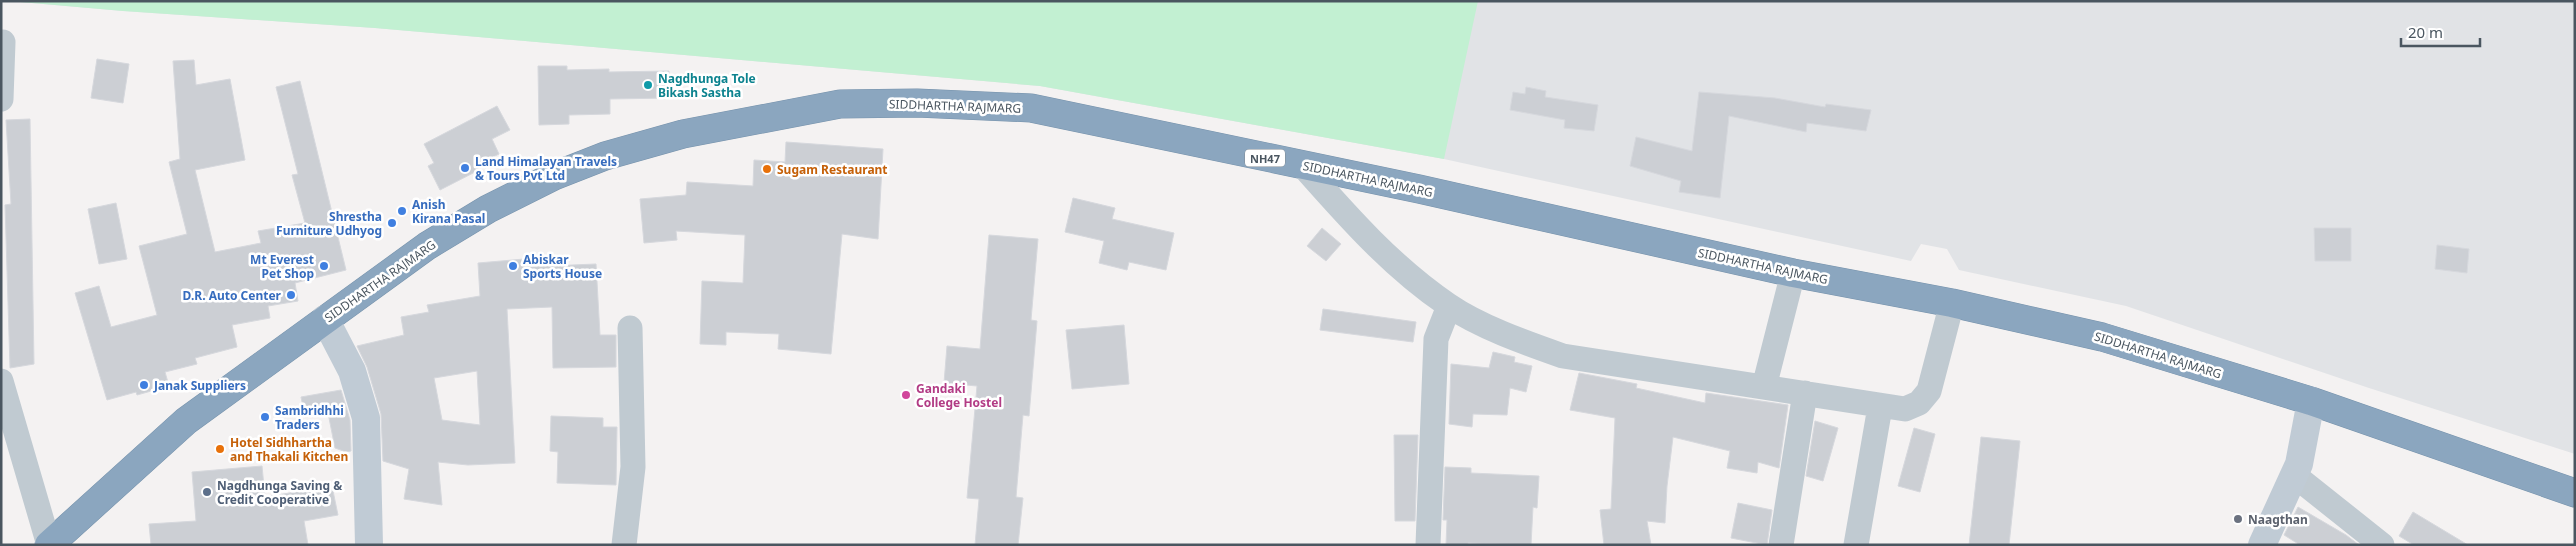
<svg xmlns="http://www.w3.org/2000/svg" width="2576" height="546" viewBox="0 0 2576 546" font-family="'Noto Sans',sans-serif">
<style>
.airport{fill:#e1e3e6}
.green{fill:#c2f0d2}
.building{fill:#cccfd4;stroke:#d6d8dd;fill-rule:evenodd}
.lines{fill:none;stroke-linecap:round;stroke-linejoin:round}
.highway-casing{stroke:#7692ab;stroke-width:29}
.street{stroke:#c0cad1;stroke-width:25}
.secondary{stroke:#c0cbd5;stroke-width:28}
.highway{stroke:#8ba6bf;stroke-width:28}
.culture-dot{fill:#0f9aa8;stroke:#fff;stroke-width:2}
.shop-dot{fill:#3f7fe0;stroke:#fff;stroke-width:2}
.food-dot{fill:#e8710a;stroke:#fff;stroke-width:2}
.hotel-dot{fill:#d1479c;stroke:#fff;stroke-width:2}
.service-dot{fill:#5c6f8a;stroke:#fff;stroke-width:2}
.worship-dot{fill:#6b7280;stroke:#fff;stroke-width:2}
.labels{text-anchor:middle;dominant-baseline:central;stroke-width:5;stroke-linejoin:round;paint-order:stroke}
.shield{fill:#fff;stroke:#808990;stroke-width:1}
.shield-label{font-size:11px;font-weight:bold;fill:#4a5660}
.culture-label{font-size:12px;font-weight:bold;fill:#0d838f;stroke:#fff;text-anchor:start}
.street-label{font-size:12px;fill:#4a5660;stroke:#fff}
.shop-label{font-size:12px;font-weight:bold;fill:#366cbe;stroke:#fff;text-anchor:start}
.food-label{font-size:12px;font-weight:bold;fill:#c56008;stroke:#fff;text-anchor:start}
.hotel-label{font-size:12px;font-weight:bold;fill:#b23c85;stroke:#fff;text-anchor:start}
.service-label{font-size:12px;font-weight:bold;fill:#4e5e75;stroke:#fff;text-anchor:start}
.worship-label{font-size:12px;font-weight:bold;fill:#5b616d;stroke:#fff;text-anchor:start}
</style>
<rect width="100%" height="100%" fill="#f4f2f2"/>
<!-- airport -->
<path class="airport" d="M 9,1 L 2575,1 L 2575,454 L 2369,388 L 2126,306 L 1959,270 L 1947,249 L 1921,244 L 1911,261 L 1444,159 L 1040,86 L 375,28 L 123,11 Z"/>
<!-- green -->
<path class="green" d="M 9,1 L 1478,1 L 1444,159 L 1040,86 L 375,28 L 123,11 Z"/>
<!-- building -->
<path class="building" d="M 97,59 L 129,64 L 123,103 L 91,98 Z
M 194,60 L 196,85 L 230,79 L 245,160 L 195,170 L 215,252 L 261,243 L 258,231 L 305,223 L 292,175 L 298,174 L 276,87 L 300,81 L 346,270 L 295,283 L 298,301 L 268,306 L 270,318 L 232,325 L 237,347 L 195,358 L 197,364 L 165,372 L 169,386 L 137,395 L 136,392 L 107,400 L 75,293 L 99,286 L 111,327 L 157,315 L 139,246 L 187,234 L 169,162 L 180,159 L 173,61 Z
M 538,66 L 567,66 L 567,70 L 609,69 L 609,72 L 669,71 L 669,98 L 610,99 L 610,114 L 569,115 L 569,124 L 539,125 Z
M 1526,87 L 1546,91 L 1545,97 L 1598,105 L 1594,131 L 1564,128 L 1565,120 L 1510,110 L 1513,92 L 1525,94 Z
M 1699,92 L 1775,98 L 1825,107 L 1826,104 L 1871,110 L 1866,131 L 1807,123 L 1806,132 L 1729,116 L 1720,198 L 1679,192 L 1681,181 L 1630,166 L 1636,137 L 1692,151 Z
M 497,106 L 510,130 L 492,139 L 499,154 L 477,165 L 479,170 L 440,190 L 428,166 L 434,163 L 424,144 Z
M 30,119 L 34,364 L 10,368 L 5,205 L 11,204 L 6,120 Z
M 786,142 L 883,149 L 878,239 L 842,234 L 831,354 L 778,349 L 779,334 L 726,332 L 726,345 L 700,344 L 702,281 L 743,283 L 745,235 L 676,231 L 677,240 L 644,243 L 640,199 L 686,195 L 687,182 L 753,186 L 754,160 L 785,162 Z
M 1073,198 L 1115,208 L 1112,219 L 1174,233 L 1166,270 L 1129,262 L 1127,270 L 1099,263 L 1104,241 L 1065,232 Z
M 116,203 L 127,259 L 99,264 L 88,209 Z
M 1322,228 L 1341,244 L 1326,261 L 1307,246 Z
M 2314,228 L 2351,228 L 2351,261 L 2315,261 Z
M 989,235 L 1038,239 L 1031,320 L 1037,321 L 1029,416 L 1023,415 L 1016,497 L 1023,498 L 1018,545 L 975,545 L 979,499 L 967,498 L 977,386 L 944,383 L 947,346 L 980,349 Z
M 2437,245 L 2469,249 L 2467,273 L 2435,269 Z
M 524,259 L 525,267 L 596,264 L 600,335 L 616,335 L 616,367 L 553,368 L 552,307 L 507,309 L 515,463 L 468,465 L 438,462 L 442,505 L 404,499 L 409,469 L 383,461 L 381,414 L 367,367 L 357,346 L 404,335 L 401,317 L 429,312 L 427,305 L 480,296 L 478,263 ZM 477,371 L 480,425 L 442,420 L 434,378 Z
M 1323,309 L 1416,322 L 1413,342 L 1320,330 Z
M 1124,325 L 1129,384 L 1072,389 L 1066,330 Z
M 1493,352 L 1515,357 L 1514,362 L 1532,366 L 1526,392 L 1510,388 L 1507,415 L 1473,414 L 1472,427 L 1449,424 L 1451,364 L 1489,368 Z
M 1579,373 L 1637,384 L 1636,388 L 1705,403 L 1706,393 L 1788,405 L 1779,468 L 1758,462 L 1757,473 L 1727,468 L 1730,451 L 1673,437 L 1667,486 L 1665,523 L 1647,521 L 1651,545 L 1604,545 L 1600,510 L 1611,509 L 1615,418 L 1570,410 Z
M 341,390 L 350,420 L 351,451 L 346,452 L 335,448 L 328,413 L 305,417 L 301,397 Z
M 551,416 L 603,418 L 603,427 L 617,427 L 616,485 L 557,483 L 558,452 L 550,451 Z
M 1815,421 L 1838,428 L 1823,481 L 1806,476 Z
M 1914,428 L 1935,434 L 1920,492 L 1898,486 Z
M 1394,435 L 1418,435 L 1415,521 L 1395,521 Z
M 1981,437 L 2020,441 L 2009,545 L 1969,545 Z
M 262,466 L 265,497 L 332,486 L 338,515 L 304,521 L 308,545 L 151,545 L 149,524 L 196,521 L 192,472 Z
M 1445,467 L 1471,468 L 1471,473 L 1539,476 L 1537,508 L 1533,507 L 1531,545 L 1468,543 L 1468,545 L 1446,545 L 1447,520 L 1443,520 Z
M 1738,503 L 1772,510 L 1767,545 L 1731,538 Z
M 2298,507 L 2346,535 L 2359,545 L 2300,545 L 2284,535 Z
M 2413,512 L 2468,545 L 2414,545 L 2399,536 Z"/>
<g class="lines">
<!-- highway casing -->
<g class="highway-casing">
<path id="highway" d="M 49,545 L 186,421 L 427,246 L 488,209 L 554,176 L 605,156 L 683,134 L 840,104 L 917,103 L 1031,108 L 1419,189 L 1793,273 L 1952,303 L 2102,337 L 2311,401 L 2575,493"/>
</g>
<!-- street -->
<path class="street" d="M 1,42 L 3,42 L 1,99
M 1303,166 C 1348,217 1392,267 1448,305 C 1480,327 1526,343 1563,356 L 1905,409 L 1919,403 L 1929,391 L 1952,303
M 1,381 L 49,545
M 1764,387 L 1793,273
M 2294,475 L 2382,545
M 624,545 L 633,467 L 630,328
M 1428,545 L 1436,339 L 1449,306
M 1781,545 L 1805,393
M 1856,545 L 1880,407"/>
<!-- secondary -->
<path class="secondary" d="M 325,319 L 352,371 L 366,418 L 369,545
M 2262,545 L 2299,464 L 2311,401"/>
<!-- highway -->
<use href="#highway" class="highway"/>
</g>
<!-- markers -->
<circle class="culture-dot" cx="648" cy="85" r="5"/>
<g class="shop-dot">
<circle cx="465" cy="168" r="5"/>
<circle cx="402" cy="211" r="5"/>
<circle cx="392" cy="223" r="5"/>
<circle cx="324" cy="266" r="5"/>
<circle cx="513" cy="266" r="5"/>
<circle cx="291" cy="295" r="5"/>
<circle cx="144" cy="385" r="5"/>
<circle cx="265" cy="417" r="5"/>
</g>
<g class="food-dot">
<circle cx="767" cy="169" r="5"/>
<circle cx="220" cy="449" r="5"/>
</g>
<circle class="hotel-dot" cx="906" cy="395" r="5"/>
<circle class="service-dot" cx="207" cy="492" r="5"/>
<circle class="worship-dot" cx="2238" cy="519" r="5"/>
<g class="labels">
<!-- shield labels -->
<rect class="shield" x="1245" y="149.5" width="40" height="17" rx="4"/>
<g class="shield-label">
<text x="1265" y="158">NH47</text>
</g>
<!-- culture labels -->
<g class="culture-label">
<text x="658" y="78">Nagdhunga Tole<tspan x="658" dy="14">Bikash Sastha</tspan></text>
</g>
<!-- street labels -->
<g class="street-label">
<text transform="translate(955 106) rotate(2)">SIDDHARTHA RAJMARG</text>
<text transform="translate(1368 179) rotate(12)">SIDDHARTHA RAJMARG</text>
<text transform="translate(1763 266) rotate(12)">SIDDHARTHA RAJMARG</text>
<text transform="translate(380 281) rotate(-35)">SIDDHARTHA RAJMARG</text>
<text transform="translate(2158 355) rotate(17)">SIDDHARTHA RAJMARG</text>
</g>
<!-- shop labels -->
<g class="shop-label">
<text x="475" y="161">Land Himalayan Travels<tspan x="475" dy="14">&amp; Tours Pvt Ltd</tspan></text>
<text x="412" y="204">Anish<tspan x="412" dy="14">Kirana Pasal</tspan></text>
<text x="382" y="216" text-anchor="end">Shrestha<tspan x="382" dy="14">Furniture Udhyog</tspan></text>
<text x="314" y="259" text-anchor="end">Mt Everest<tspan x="314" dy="14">Pet Shop</tspan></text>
<text x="523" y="259">Abiskar<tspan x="523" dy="14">Sports House</tspan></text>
<text x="281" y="295" text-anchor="end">D.R. Auto Center</text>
<text x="154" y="385">Janak Suppliers</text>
<text x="275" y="410">Sambridhhi<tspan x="275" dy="14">Traders</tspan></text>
</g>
<!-- food labels -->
<g class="food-label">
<text x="777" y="169">Sugam Restaurant</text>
<text x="230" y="442">Hotel Sidhhartha<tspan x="230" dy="14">and Thakali Kitchen</tspan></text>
</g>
<!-- hotel labels -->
<g class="hotel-label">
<text x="916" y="388">Gandaki<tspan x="916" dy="14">College Hostel</tspan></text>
</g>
<!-- service labels -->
<g class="service-label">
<text x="217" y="485">Nagdhunga Saving &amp;<tspan x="217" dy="14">Credit Cooperative</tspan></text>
</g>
<!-- worship labels -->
<g class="worship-label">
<text x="2248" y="519">Naagthan</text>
</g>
</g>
<!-- border -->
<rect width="2576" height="546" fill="none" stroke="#4a5660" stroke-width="5"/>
<!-- scale -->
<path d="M2401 38v8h79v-8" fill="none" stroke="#4a5660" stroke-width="2.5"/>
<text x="2408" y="38" font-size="15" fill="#4a5660" stroke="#ffffff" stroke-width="4" paint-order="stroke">20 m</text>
</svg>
